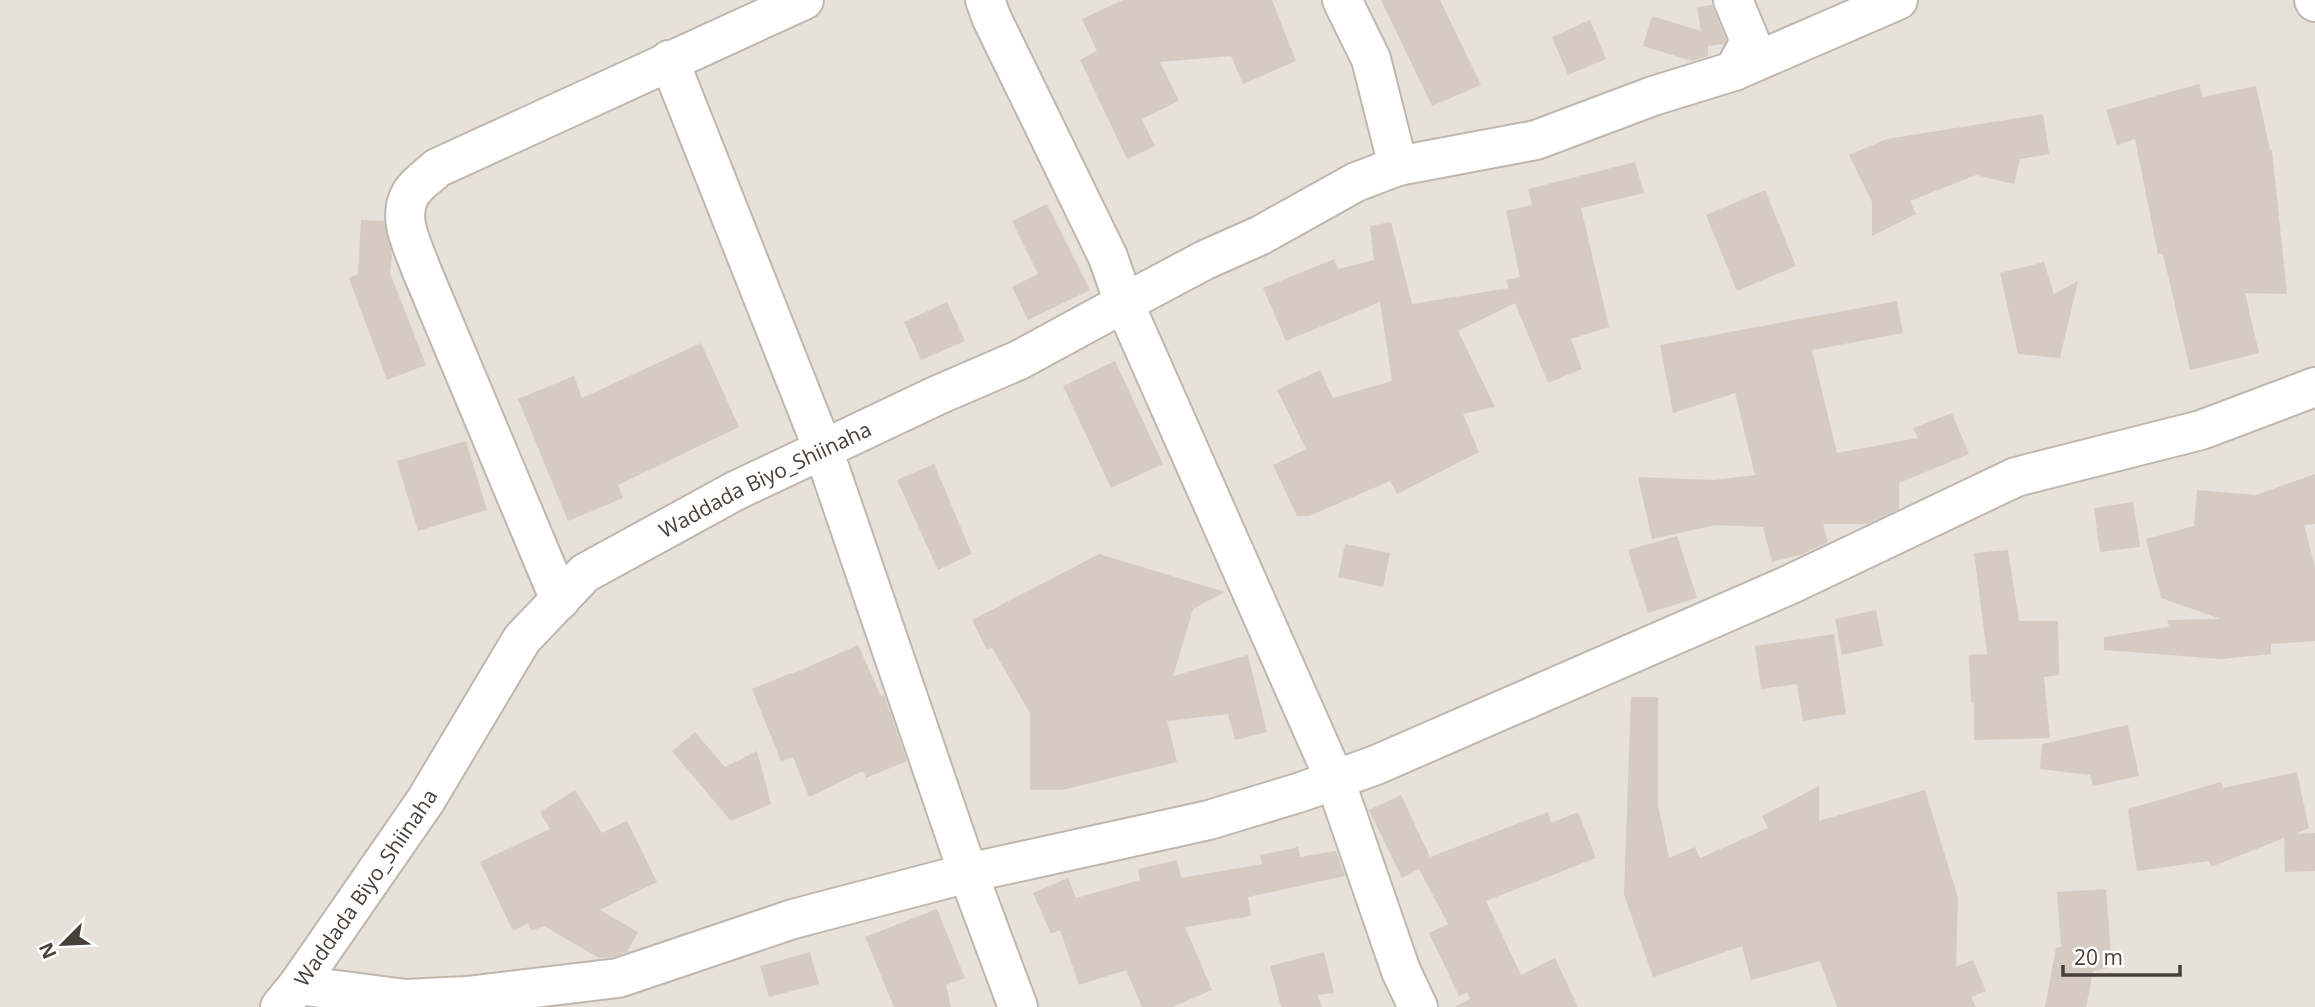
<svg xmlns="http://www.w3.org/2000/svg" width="2315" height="1007" viewBox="0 0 2315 1007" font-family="'Open Sans',sans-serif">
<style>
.residential{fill:#e7e1d9}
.building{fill:#d5cbc1}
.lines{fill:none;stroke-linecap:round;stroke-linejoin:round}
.minor-casing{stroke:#bfb7ae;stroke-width:42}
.tertiary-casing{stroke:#bfb7ae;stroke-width:42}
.minor{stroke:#fff;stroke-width:38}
.tertiary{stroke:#fff;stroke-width:38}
.labels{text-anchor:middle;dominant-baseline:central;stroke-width:6;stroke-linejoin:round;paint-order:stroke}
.street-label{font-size:21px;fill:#474039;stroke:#fff}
</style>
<rect width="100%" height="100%" fill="#f4f0eb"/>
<!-- residential -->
<path class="residential" d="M 0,0 L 2315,0 L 2315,1007 L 0,1007 Z"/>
<!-- building -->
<path class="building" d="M 1123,0 L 1272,0 L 1296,61 L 1243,84 L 1231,56 L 1160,62 L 1179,101 L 1142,119 L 1155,146 L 1127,159 L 1080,60 L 1097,51 L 1082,19 Z
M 1381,0 L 1440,0 L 1481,85 L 1432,106 Z
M 1712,5 L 1726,40 L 1724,44 L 1708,46 L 1708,56 L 1692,61 L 1643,46 L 1652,16 L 1701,31 L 1697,7 Z
M 1590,20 L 1606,59 L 1568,75 L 1552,37 Z
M 2199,84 L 2203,97 L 2256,86 L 2270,150 L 2272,150 L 2287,294 L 2245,293 L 2259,353 L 2190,370 L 2163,254 L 2158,254 L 2135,139 L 2117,145 L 2106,110 Z
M 2043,114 L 2049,154 L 2020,159 L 2014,184 L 1976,175 L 1910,201 L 1916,214 L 1872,236 L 1872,202 L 1849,155 L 1887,139 Z
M 1635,162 L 1644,193 L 1581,208 L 1609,327 L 1571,339 L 1582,369 L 1548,383 L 1515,303 L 1458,331 L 1495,407 L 1463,414 L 1479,452 L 1397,494 L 1390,481 L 1309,516 L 1297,516 L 1273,465 L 1306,449 L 1277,390 L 1320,370 L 1333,398 L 1392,381 L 1380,302 L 1286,341 L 1263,288 L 1334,259 L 1338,269 L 1374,260 L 1370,226 L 1391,222 L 1412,304 L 1509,288 L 1506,280 L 1520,277 L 1506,211 L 1532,205 L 1528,189 Z
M 1765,190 L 1796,266 L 1737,291 L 1706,215 Z
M 1047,204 L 1090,290 L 1028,320 L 1012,287 L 1038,274 L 1012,221 Z
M 361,220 L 384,221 L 392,254 L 390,273 L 426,365 L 387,380 L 349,278 L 358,274 Z
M 2044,262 L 2054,294 L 2078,281 L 2060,358 L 2018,354 L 2000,273 Z
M 1897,301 L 1903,333 L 1812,350 L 1837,453 L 1918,438 L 1913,428 L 1952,413 L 1969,454 L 1899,483 L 1899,509 L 1867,524 L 1823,524 L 1828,542 L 1803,554 L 1772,562 L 1763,527 L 1715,525 L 1652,539 L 1638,477 L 1714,480 L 1755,475 L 1735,393 L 1673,413 L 1660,345 Z
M 947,302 L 965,341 L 921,360 L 904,322 Z
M 701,343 L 739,427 L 618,485 L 623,498 L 568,521 L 518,399 L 574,376 L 582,398 Z
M 1115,361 L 1163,464 L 1111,488 L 1063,386 Z
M 466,441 L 487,510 L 418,531 L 397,461 Z
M 934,464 L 972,554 L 938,570 L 897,480 Z
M 2315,474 L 2315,524 L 2304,525 L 2315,567 L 2315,641 L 2271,644 L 2271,654 L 2221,659 L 2104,650 L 2104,637 L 2169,627 L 2167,620 L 2221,619 L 2161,598 L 2146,539 L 2194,526 L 2197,490 L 2256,495 Z
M 2133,502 L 2140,547 L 2100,552 L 2094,508 Z
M 1677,536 L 1697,598 L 1648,613 L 1628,550 Z
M 1345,544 L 1390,553 L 1383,587 L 1338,577 Z
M 2008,550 L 2019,621 L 2058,621 L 2059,675 L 2044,677 L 2050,738 L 1974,740 L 1974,702 L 1971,702 L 1969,655 L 1987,654 L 1974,553 Z
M 1099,554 L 1225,592 L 1193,609 L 1173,676 L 1248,655 L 1267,732 L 1235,740 L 1228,714 L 1167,721 L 1177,762 L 1062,790 L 1030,790 L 1030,713 L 992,648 L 987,650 L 972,620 Z
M 1876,610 L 1883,646 L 1842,655 L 1835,619 Z
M 1834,634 L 1846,714 L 1803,721 L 1797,684 L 1761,689 L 1755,646 Z
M 858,645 L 881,696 L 884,695 L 907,761 L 866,778 L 863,771 L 809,797 L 793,757 L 781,761 L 752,689 L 791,673 L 792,674 Z
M 1631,697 L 1658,697 L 1658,805 L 1669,858 L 1695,847 L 1700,858 L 1768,828 L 1762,816 L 1819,786 L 1819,821 L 1925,790 L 1958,898 L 1956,967 L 1973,960 L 1986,991 L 1971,997 L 1976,1007 L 1837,1007 L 1820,961 L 1751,980 L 1742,946 L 1653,977 L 1624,895 Z
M 2128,725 L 2139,776 L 2093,786 L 2090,775 L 2040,769 L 2042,744 Z
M 695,732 L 725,767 L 757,751 L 771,804 L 731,821 L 672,751 Z
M 2297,772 L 2309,828 L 2294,834 L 2315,833 L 2315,871 L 2285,872 L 2284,838 L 2211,867 L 2209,861 L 2137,871 L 2128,809 L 2221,782 L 2223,788 Z
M 575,790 L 602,833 L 627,821 L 657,882 L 600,910 L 638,932 L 627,952 L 613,957 L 599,958 L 544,926 L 531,931 L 528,923 L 513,931 L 480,862 L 550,829 L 540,812 Z
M 1401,795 L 1430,857 L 1548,812 L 1551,823 L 1578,812 L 1596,858 L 1486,901 L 1521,975 L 1555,958 L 1578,1007 L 1455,1007 L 1470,999 L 1467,992 L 1459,996 L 1429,933 L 1448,924 L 1419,869 L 1402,878 L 1369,810 Z
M 1298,847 L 1300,857 L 1336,851 L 1345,876 L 1248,897 L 1251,916 L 1185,927 L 1212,990 L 1172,1007 L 1142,1007 L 1126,970 L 1079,985 L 1060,930 L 1051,934 L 1033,893 L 1068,878 L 1076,898 L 1140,880 L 1138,869 L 1177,860 L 1181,878 L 1262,864 L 1260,855 Z
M 2106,889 L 2112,967 L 2093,971 L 2086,1007 L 2045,1007 L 2056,948 L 2061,947 L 2057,892 Z
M 937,909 L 965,978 L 946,985 L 951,1007 L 894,1007 L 865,937 Z
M 810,952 L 819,984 L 769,997 L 760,966 Z
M 1324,952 L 1334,993 L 1318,995 L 1322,1007 L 1281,1007 L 1270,966 Z"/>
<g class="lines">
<!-- minor casing -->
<g class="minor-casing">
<g id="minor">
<path d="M 1342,0 L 1371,59 L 1398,166 L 1356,182 L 1261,235 L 1205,260 L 1124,303 L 1335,780 L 1401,971 L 1418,1007"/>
<path d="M 669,60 L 823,449 L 968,873 L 1018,1007"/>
<path d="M 1734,71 L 1898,0"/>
<path d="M 1398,166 L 1536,140 L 1653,96 L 1734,71 L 1750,41 L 1733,0"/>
<path d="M 560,600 L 421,269 C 413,246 397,219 410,195 C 415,185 429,176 437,168 L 804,0"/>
<path d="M 298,985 L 406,999 L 467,996 L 618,978 L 793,919 L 968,873 L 1209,820 L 1301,792 L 1376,765 L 1789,585 L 2016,477 L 2201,430 L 2315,387"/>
<path id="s1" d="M 280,1007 L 298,985 L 426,800 L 522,639 L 585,573 L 735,491 L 938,395 L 1019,360 L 1124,303 L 1108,257 L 992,19 L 985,0"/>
</g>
</g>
<!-- tertiary casing -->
<g class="tertiary-casing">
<path id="tertiary" d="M 2314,0 L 2315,2"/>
</g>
<!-- minor -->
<use href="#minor" class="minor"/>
<!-- tertiary -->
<use href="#tertiary" class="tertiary"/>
</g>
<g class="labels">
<!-- street labels -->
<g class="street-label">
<text stroke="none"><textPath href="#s1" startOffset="735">Waddada Biyo_Shiinaha</textPath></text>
<text stroke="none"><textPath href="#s1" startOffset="147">Waddada Biyo_Shiinaha</textPath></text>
</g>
</g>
<!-- north arrow -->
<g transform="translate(63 944) rotate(246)" stroke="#ffffff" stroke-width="5" paint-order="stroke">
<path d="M0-5L12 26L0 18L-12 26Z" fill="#474039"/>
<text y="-10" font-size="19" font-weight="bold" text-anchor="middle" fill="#474039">N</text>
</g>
<!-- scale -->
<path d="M2063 965v10h117v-10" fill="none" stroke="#474039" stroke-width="3.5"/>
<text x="2074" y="965" font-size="21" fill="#474039" stroke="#ffffff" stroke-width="5" paint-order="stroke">20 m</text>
</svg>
